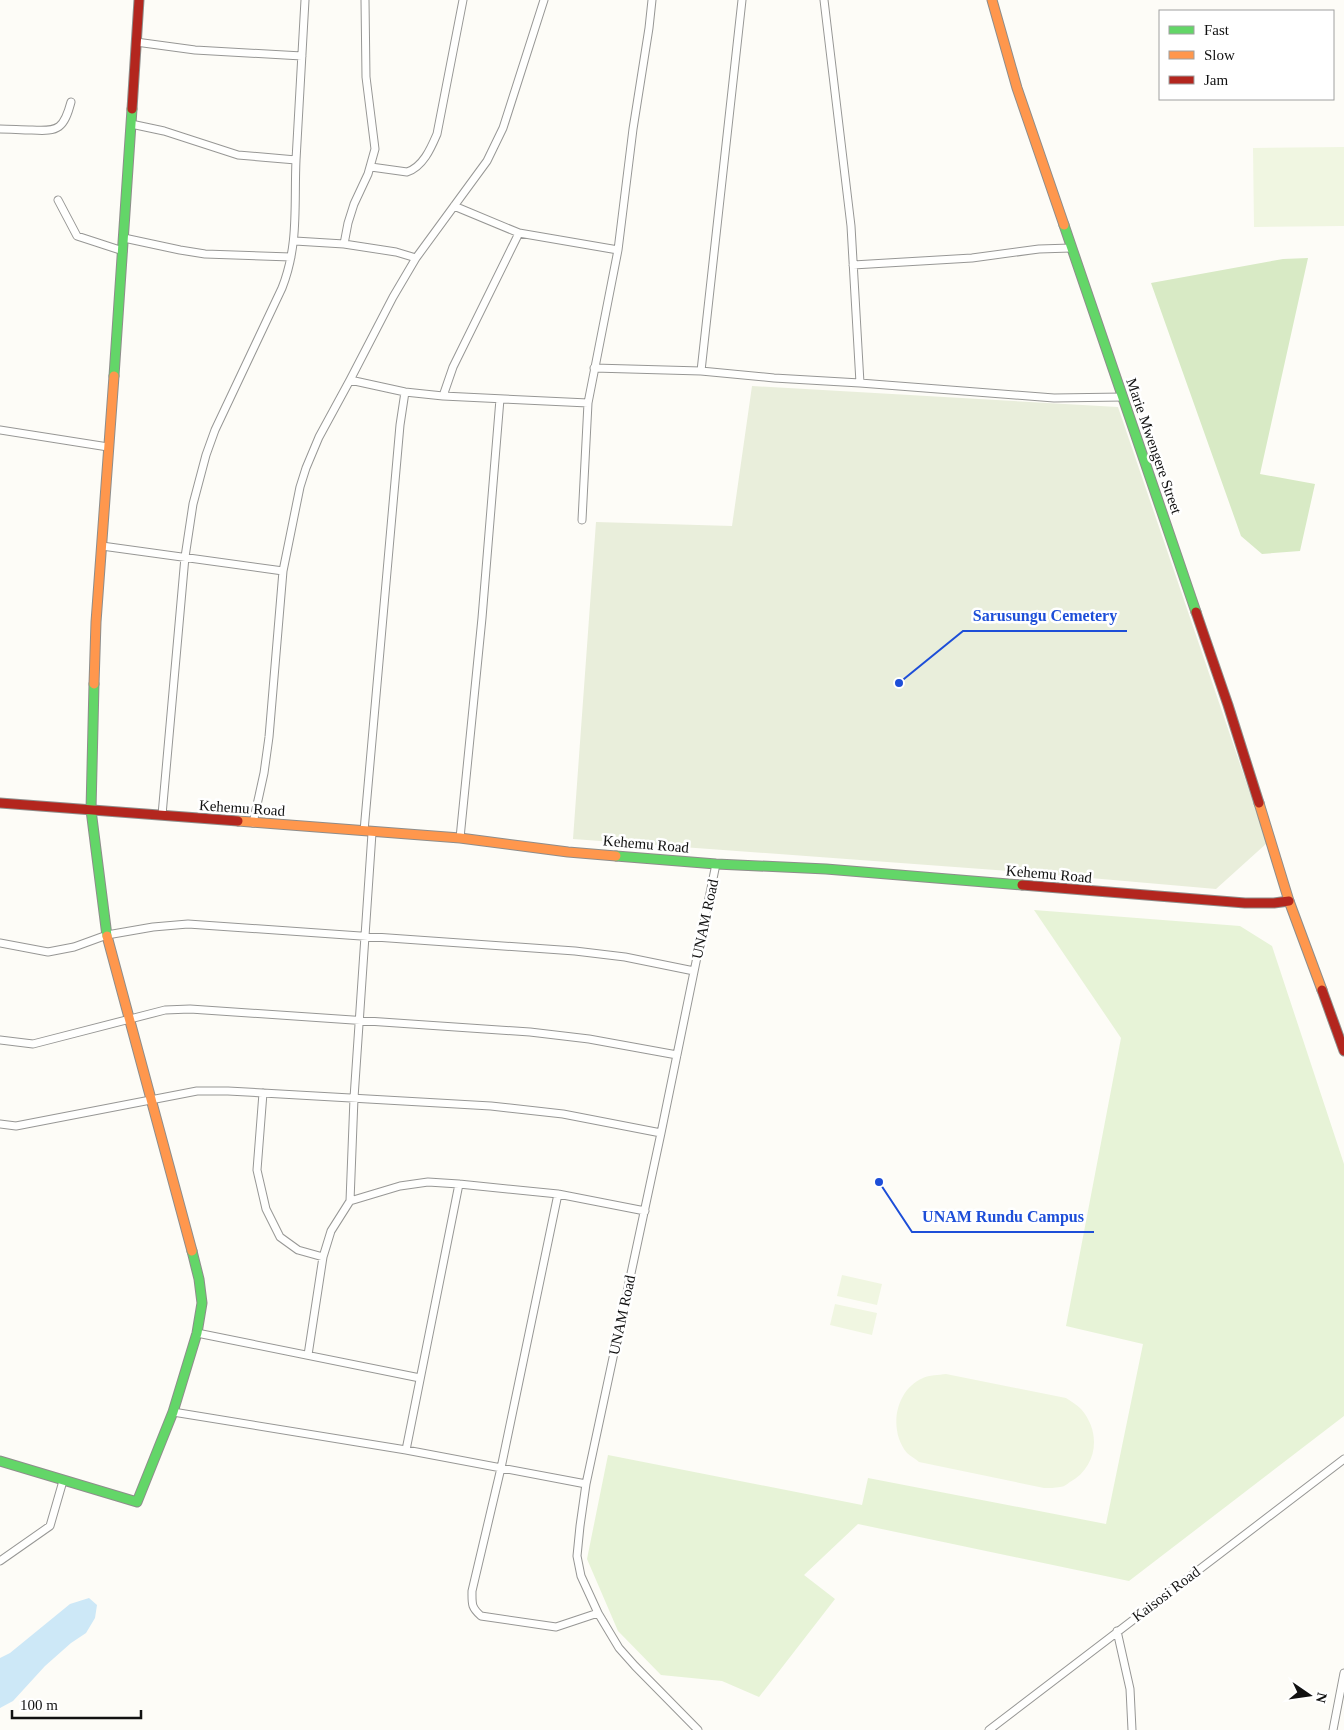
<svg xmlns="http://www.w3.org/2000/svg" width="1344" height="1730" viewBox="0 0 1344 1730" font-family="'Times New Roman',serif">
<style>
.green{fill:#e7f3d7}
.forest{fill:#d8eac5}
.cemetery{fill:#e9eedb}
.pitch{fill:#f0f6e1}
.water{fill:#cde8f7}
.lines{fill:none;stroke-linecap:round;stroke-linejoin:round}
.street-casing{stroke:#979795;stroke-width:9}
.fast-casing{stroke:#8e8d8b;stroke-width:11}
.slow-casing{stroke:#8e8d8b;stroke-width:11}
.jam-casing{stroke:#8e8d8b;stroke-width:11}
.street{stroke:#fffffe;stroke-width:7}
.fast{stroke:#63d668;stroke-width:9}
.slow{stroke:#ff974d;stroke-width:9}
.jam{stroke:#b3261e;stroke-width:9}
.labels{text-anchor:middle;dominant-baseline:central;stroke-width:5;stroke-linejoin:round;paint-order:stroke}
.street-label{font-size:15px;fill:#111;stroke:#fff}
.leader{fill:none;stroke:#1d4ed8;stroke-width:2}
.callout-dot{fill:#1d4ed8;stroke:#fff;stroke-width:2}
.callout-label{font-size:16px;text-anchor:middle;font-weight:bold;fill:#1d4ed8;stroke:#fff;stroke-width:5;stroke-linejoin:round;paint-order:stroke}
</style>
<rect width="100%" height="100%" fill="#fdfcf7"/>
<!-- green -->
<path class="green" d="M 1034,910 L 1240,926 L 1272,946 L 1344,1164 L 1344,1416 L 1129,1581 L 858,1524 L 804,1575 L 835,1599 L 759,1697 L 722,1681 L 661,1675 L 618,1631 L 587,1559 L 608,1455 L 862,1505 L 868,1478 L 1106,1524 L 1143,1344 L 1066,1326 L 1121,1038 Z"/>
<!-- forest -->
<path class="forest" d="M 1308,258 L 1260,474 L 1315,484 L 1300,551 L 1262,554 L 1241,536 L 1151,283 L 1283,259 Z"/>
<!-- cemetery -->
<path class="cemetery" d="M 752,386 L 1118,407 L 1267,843 L 1216,889 L 1009,871 L 573,839 L 596,522 L 732,526 Z"/>
<!-- pitch -->
<path class="pitch" d="M 1344,147 L 1344,226 L 1254,227 L 1253,148 Z
M 842,1275 L 882,1284 L 877,1305 L 837,1296 Z
M 835,1304 L 877,1313 L 872,1335 L 830,1325 Z
M 946,1374 L 1066,1398 C 1071,1401 1077,1405 1081,1409 C 1102,1433 1097,1467 1070,1482 C 1067,1484 1064,1487 1060,1487 C 1055,1488 1049,1488 1044,1488 L 919,1462 C 916,1459 910,1456 907,1453 C 888,1430 895,1390 923,1378 C 929,1375 939,1375 946,1374 Z"/>
<!-- water -->
<path class="water" d="M 89,1598 L 97,1605 L 95,1618 L 86,1633 L 71,1643 L 45,1666 L 13,1701 L 0,1708 L 0,1658 L 10,1653 L 70,1604 Z"/>
<g class="lines">
<!-- street casing -->
<g class="street-casing">
<path id="street" d="M 824,0 L 851,226 L 860,383
M 136,42 L 195,50 L 302,56
M 131,124 L 164,131 L 238,155 L 296,160
M 0,129 C 11,129 21,130 32,130 C 59,132 64,128 71,102
M 371,167 L 407,172 C 423,167 431,148 437,134 L 463,0
M 58,200 L 77,236 L 123,251
M 454,206 L 519,233 L 618,250
M 124,238 L 180,250 L 205,254 L 291,257
M 295,241 L 344,244 L 396,252 L 416,258
M 344,244 L 348,223 L 354,204 L 368,174 L 375,149 L 366,77 L 365,0
M 853,265 L 972,258 L 1039,249 L 1071,248
M 594,368 L 701,371 L 774,378 L 860,383 L 1054,398 L 1123,397
M 701,371 L 742,0
M 350,380 L 405,392 L 443,396 L 588,403
M 443,396 L 453,367 L 519,233
M 0,430 L 108,447
M 582,520 L 588,403 L 618,250 L 633,129 L 649,28 L 652,0
M 102,546 L 283,571
M 162,815 L 185,557 L 193,504 L 206,455 L 215,430 L 282,288 C 299,245 294,205 296,160 C 299,107 302,53 305,0
M 253,823 L 264,773 L 269,737 L 283,571 L 300,487 L 306,468 L 319,437 L 350,380 L 393,297 L 416,258 L 487,161 L 503,128 L 544,0
M 364,831 L 400,425 L 405,392
M 460,838 L 482,618 L 500,399
M 0,943 L 48,952 L 74,947 L 107,935 L 153,927 L 188,924 L 575,951 L 625,957 L 694,971
M 0,1040 L 33,1044 L 165,1010 L 190,1009 L 530,1032 L 589,1039 L 677,1055
M 263,1093 L 257,1170 L 266,1209 L 280,1237 L 298,1250 L 323,1257
M 0,1124 L 16,1126 L 197,1091 L 228,1091 L 491,1106 L 563,1114 L 661,1133
M 558,1194 L 501,1468 L 472,1591 C 472,1604 471,1607 481,1616 L 556,1627 L 598,1613
M 350,1201 L 400,1186 L 428,1182 L 459,1184 L 558,1194 L 645,1211
M 197,1333 L 420,1378
M 308,1355 L 323,1257 L 331,1231 L 350,1201 L 354,1098 L 372,833
M 173,1412 L 406,1450 L 586,1484
M 406,1450 L 459,1184
M 0,1561 L 50,1526 L 63,1481
M 1117,1631 L 1130,1689 L 1132,1730
M 698,1730 L 635,1666 L 619,1648 L 598,1613 L 581,1576 L 577,1556 L 580,1526 L 586,1484 L 661,1133 L 716,864
M 989,1730 L 1344,1459
M 1333,1730 L 1344,1673"/>
</g>
<!-- fast casing -->
<g class="fast-casing">
<path id="fast" d="M 1064,225 L 1196,612
M 114,376 L 132,109
M 94,684 L 91,810 L 107,936
M 616,856 L 716,864 L 826,869 L 1022,885
M 0,1461 L 137,1502 L 173,1412 L 197,1333 L 202,1303 L 199,1279 L 192,1251"/>
</g>
<!-- slow casing -->
<g class="slow-casing">
<path id="slow" d="M 992,0 L 1017,88 L 1064,225
M 94,684 L 96,622 L 114,376
M 1259,803 L 1289,901 L 1322,990
M 238,821 L 460,838 L 568,852 L 616,856
M 107,936 L 192,1251"/>
</g>
<!-- jam casing -->
<g class="jam-casing">
<path id="jam" d="M 132,109 L 139,0
M 1196,612 L 1228,705 L 1259,803
M 0,803 L 238,821
M 1022,885 L 1245,903 L 1274,903 L 1289,901
M 1322,990 L 1344,1051"/>
</g>
<!-- street -->
<use href="#street" class="street"/>
<!-- fast -->
<use href="#fast" class="fast"/>
<!-- slow -->
<use href="#slow" class="slow"/>
<!-- jam -->
<use href="#jam" class="jam"/>
</g>
<g class="labels">
<!-- street labels -->
<g class="street-label">
<text transform="translate(1154 446) rotate(71)">Marie Mwengere Street</text>
<text transform="translate(242 808) rotate(4)">Kehemu Road</text>
<text transform="translate(646 844) rotate(5)">Kehemu Road</text>
<text transform="translate(1049 874) rotate(5)">Kehemu Road</text>
<text transform="translate(705 919) rotate(-78)">UNAM Road</text>
<text transform="translate(622 1315) rotate(-78)">UNAM Road</text>
<text transform="translate(1166 1594) rotate(-37)">Kaisosi Road</text>
</g>
</g>
<!-- callouts -->
<path class="leader" d="M899 683L963 631H1127M879 1182L912 1232H1094"/>
<g class="callout-dot">
<circle cx="899" cy="683" r="5"/>
<circle cx="879" cy="1182" r="5"/>
</g>
<g class="callout-label">
<text x="1045" y="621">Sarusungu Cemetery</text>
<text x="1003" y="1222">UNAM Rundu Campus</text>
</g>
<!-- legend -->
<rect x="1159" y="10" width="175" height="90" fill="#ffffff" stroke="#a0a0a0"/>
<rect x="1169" y="26" width="25" height="8" fill="#63d668" stroke="#a0a0a0"/>
<text x="1204" y="35" font-size="15" fill="#111111">Fast</text>
<rect x="1169" y="51" width="25" height="8" fill="#ff974d" stroke="#a0a0a0"/>
<text x="1204" y="60" font-size="15" fill="#111111">Slow</text>
<rect x="1169" y="76" width="25" height="8" fill="#b3261e" stroke="#a0a0a0"/>
<text x="1204" y="85" font-size="15" fill="#111111">Jam</text>
<!-- north arrow -->
<g transform="translate(1309 1695) rotate(103)" stroke="#ffffff" stroke-width="4" paint-order="stroke">
<path d="M0-4L9 19L0 12L-9 19Z" fill="#111111"/>
<text y="-8" font-size="14" font-weight="bold" text-anchor="middle" fill="#111111">N</text>
</g>
<!-- scale -->
<path d="M12 1710v8h129v-8" fill="none" stroke="#111111" stroke-width="2.5"/>
<text x="20" y="1710" font-size="15" fill="#111111" stroke="#ffffff" stroke-width="4" paint-order="stroke">100 m</text>
</svg>
